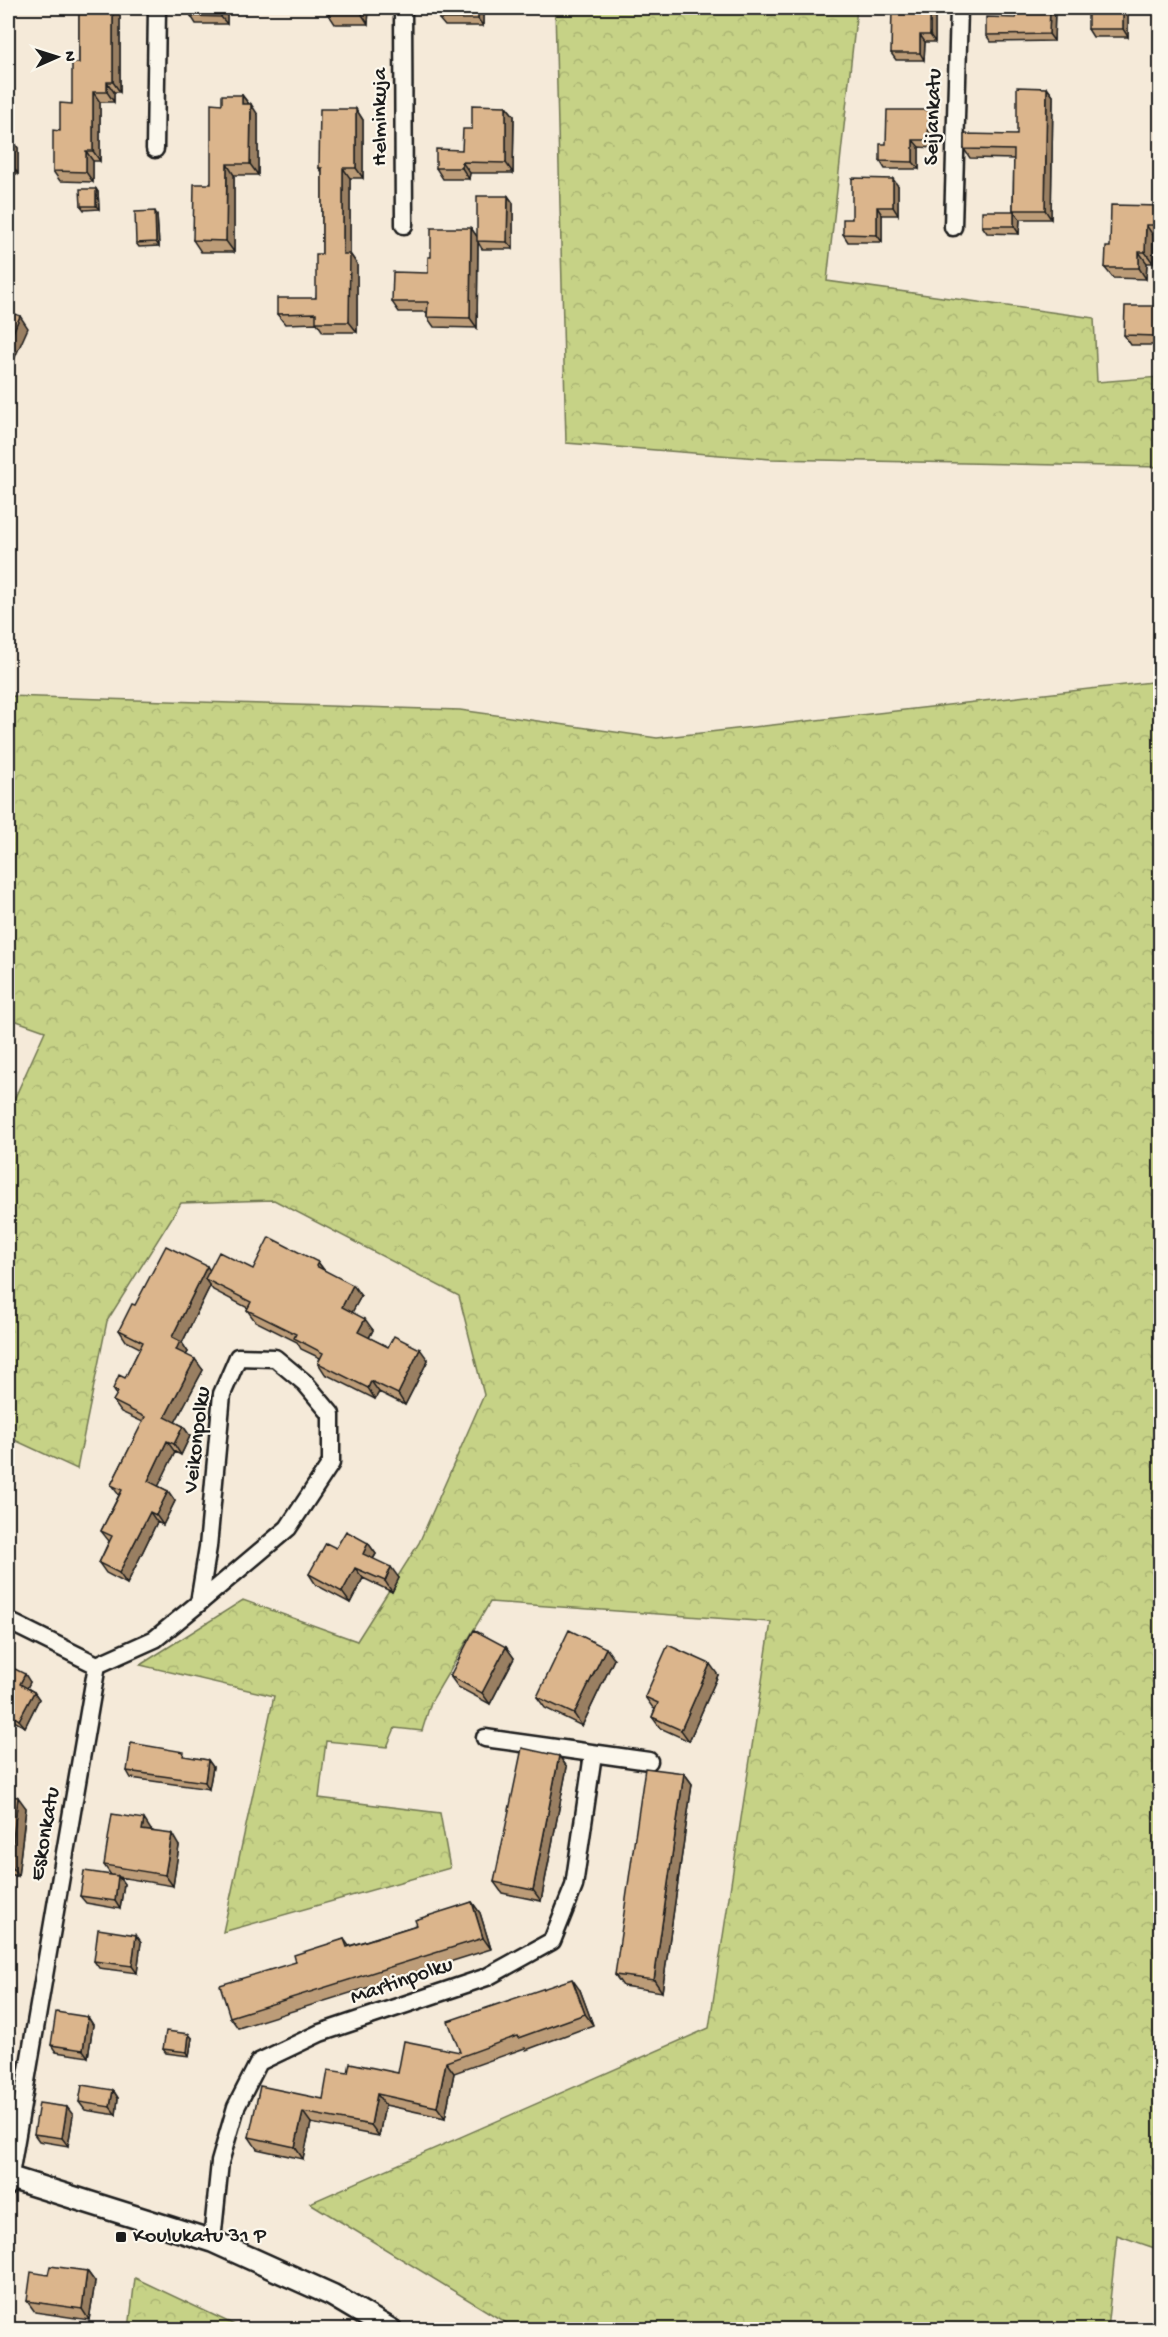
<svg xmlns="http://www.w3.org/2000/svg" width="1168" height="2337" viewBox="0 0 1168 2337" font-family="'Gochi Hand',sans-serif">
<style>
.forest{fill:url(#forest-crowns);stroke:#717751;stroke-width:1.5}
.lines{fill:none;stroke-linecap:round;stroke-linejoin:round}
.minor-casing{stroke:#1c1c1c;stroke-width:21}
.tertiary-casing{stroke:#1c1c1c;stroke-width:26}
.minor{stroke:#fbf7ec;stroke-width:16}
.tertiary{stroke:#fbf7ec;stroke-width:21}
.wall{fill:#bc9c78;stroke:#1c1c1c;stroke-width:1.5}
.shaded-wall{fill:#997f62;stroke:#1c1c1c;stroke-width:1.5}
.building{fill:#dbb58c;stroke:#1c1c1c;stroke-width:1.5}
.poi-dot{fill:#1c1c1c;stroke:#fbf7ec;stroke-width:2}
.labels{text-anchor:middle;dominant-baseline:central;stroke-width:4.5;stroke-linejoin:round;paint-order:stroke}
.street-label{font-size:22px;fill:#1c1c1c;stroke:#fbf7ec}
.poi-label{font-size:22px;fill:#1c1c1c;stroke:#fbf7ec;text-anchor:start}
</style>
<defs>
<pattern id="forest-crowns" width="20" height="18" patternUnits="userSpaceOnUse" patternTransform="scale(1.5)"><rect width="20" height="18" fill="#c6d286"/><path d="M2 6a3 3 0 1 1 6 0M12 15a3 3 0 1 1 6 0" fill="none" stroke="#aab473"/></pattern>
</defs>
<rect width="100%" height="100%" fill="#f5ead9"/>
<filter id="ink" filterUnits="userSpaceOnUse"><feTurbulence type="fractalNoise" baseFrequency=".0167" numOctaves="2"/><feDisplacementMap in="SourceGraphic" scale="12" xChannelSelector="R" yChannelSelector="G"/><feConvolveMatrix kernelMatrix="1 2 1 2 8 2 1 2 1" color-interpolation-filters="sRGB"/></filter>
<g filter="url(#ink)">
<!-- forest -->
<path class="forest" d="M 555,8 L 857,8 L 827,281 L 1094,318 L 1097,382 L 1160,377 L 1160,467 L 771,459 L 566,443 Z
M 1160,681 L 1160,811 L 1155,813 L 1158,997 L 1160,1000 L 1160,2250 L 1117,2235 L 1107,2329 L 516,2329 L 310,2203 L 709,2028 L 771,1622 L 490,1602 L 431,1702 L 422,1731 L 395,1728 L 387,1747 L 326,1741 L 319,1798 L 440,1813 L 450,1868 L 223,1932 L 274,1696 L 140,1665 L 243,1600 L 357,1641 L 419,1543 L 484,1395 L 459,1296 L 274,1200 L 181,1203 L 107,1321 L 77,1469 L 8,1437 L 8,1113 L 45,1031 L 8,1018 L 8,696 L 460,710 L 657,738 Z
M 135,2278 L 243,2329 L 129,2329 Z"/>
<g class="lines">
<!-- minor casing -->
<g class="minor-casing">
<path id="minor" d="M 403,8 L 404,225
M 155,149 L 157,8
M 953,227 L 959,8
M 8,1621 L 97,1665
M 97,1665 L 155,1639 L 199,1603 L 208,1547 L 222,1394 L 238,1357 L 275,1358 L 305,1383 L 331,1414 L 331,1463 L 288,1528 L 199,1603
M 485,1738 L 649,1761
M 8,2187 L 97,1665
M 212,2241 L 220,2162 L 236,2107 L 259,2062 L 320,2033 L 487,1977 L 552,1941 L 574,1886 L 593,1754"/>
</g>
<!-- tertiary casing -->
<g class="tertiary-casing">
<path id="tertiary" d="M 8,2177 L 212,2241 L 332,2295 L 391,2330"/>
</g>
<!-- minor -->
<use href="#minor" class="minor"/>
<!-- tertiary -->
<use href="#tertiary" class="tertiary"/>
</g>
<!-- wall -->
<path class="wall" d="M 79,8 L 120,8 L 120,92 L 114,92 L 114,102 L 100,102 L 100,161 L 93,161 L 93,182 L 60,181 L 53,171 L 60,131 L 72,104 L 79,63 Z
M 227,8 L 227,24 L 196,24 L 191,16 Z
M 369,8 L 368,24 L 335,24 L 327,12 Z
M 483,8 L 483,26 L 445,26 L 439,19 Z
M 926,8 L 930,8 L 935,15 L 935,42 L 925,42 L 924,60 L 896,60 L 891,53 Z
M 1016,8 L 1055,8 L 1054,41 L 991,42 L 986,35 L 1016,18 Z
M 1104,8 L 1142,8 L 1142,9 L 1128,9 L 1128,37 L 1093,37 L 1088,29 L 1104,10 Z
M 1047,88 L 1053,96 L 1051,219 L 1020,219 L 1019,234 L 987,233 L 982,226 L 1014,211 L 1013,210 L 1014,159 L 970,158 L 964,149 L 1017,135 Z
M 242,95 L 258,115 L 258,175 L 234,175 L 234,252 L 201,252 L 193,240 L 211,184 L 222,104 Z
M 506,106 L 514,116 L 513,173 L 470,173 L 469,179 L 443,179 L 436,168 L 462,150 L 472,129 Z
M 356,109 L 363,120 L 363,178 L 350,178 L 350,254 L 357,264 L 357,332 L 323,332 L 317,323 L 285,324 L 277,314 L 316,298 L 322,254 L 322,172 L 319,168 Z
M 934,118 L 933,148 L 919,147 L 919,169 L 885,169 L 880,161 L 886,144 Z
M 8,137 L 11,137 L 18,148 L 18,174 L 8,174 Z
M 898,186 L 898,215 L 882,215 L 882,242 L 848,242 L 843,234 L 852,219 Z
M 96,189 L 98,192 L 99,209 L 84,210 L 81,206 Z
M 508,196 L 513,203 L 513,249 L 482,249 L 478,242 L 477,328 L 434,327 L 427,317 L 427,312 L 399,312 L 392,302 L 428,273 L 431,257 L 471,228 L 477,237 Z
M 1161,206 L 1161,235 L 1153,235 L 1153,263 L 1147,263 L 1146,279 L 1113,278 L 1105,268 L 1110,247 Z
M 157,215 L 159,246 L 139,247 L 136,243 Z
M 1161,306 L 1161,347 L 1159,345 L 1131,345 L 1124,335 Z
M 318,1262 L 324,1270 L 361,1296 L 352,1312 L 373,1330 L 369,1338 L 388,1347 L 428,1360 L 405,1405 L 379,1392 L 375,1399 L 325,1374 L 318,1363 L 320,1358 L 301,1349 L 297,1342 L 255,1321 L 247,1310 L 248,1308 L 213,1290 L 210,1286 L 182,1343 L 188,1352 L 186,1355 L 203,1370 L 175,1422 L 183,1426 L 190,1436 L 181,1455 L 175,1452 L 158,1486 L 168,1491 L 175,1501 L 163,1525 L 157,1522 L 127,1584 L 106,1573 L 99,1563 L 109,1541 L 101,1531 L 119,1495 L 111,1485 L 143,1422 L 121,1412 L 113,1401 L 117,1395 L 113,1389 L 125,1378 L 140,1348 L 126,1341 L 119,1330 L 135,1305 L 210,1270 L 253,1269 Z
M 368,1543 L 376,1554 L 373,1559 L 399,1578 L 392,1592 L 363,1578 L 350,1603 L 316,1585 L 309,1574 L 336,1548 Z
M 506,1647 L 514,1658 L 490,1704 L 458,1687 L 450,1676 Z
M 614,1659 L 582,1726 L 545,1708 L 537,1697 Z
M 8,1669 L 30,1682 L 27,1688 L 34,1692 L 39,1699 L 25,1727 L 8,1718 Z
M 718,1675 L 689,1741 L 660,1728 L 652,1717 L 655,1709 L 653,1708 L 645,1697 Z
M 559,1756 L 567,1767 L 541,1901 L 502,1893 L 494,1882 Z
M 187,1757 L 208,1760 L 213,1767 L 209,1789 L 131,1778 L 127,1771 Z
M 684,1773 L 692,1784 L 662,1992 L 623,1986 L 615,1975 Z
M 8,1786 L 14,1796 L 26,1808 L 18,1876 L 8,1874 Z
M 151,1830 L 179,1846 L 173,1886 L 119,1877 L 124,1884 L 120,1909 L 86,1903 L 80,1896 L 111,1875 L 104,1865 Z
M 472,1902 L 480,1913 L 491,1949 L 238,2028 L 230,2017 L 296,1962 L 344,1939 L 349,1946 L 417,1925 Z
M 136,1935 L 141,1942 L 137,1973 L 99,1968 L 94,1961 Z
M 580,1990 L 593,2025 L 526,2050 L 525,2048 L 454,2073 L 445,2118 L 385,2105 L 379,2136 L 311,2123 L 303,2159 L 257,2149 L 249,2137 L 323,2099 L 348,2073 L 398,2073 L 460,2052 Z
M 88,2017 L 93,2025 L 88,2057 L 56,2052 L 51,2045 Z
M 192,2038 L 189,2056 L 166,2053 L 163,2049 Z
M 113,2090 L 118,2098 L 116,2115 L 85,2110 L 79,2102 Z
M 73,2115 L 68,2146 L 39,2141 L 34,2134 Z
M 87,2271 L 95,2282 L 89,2320 L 35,2312 L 27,2301 L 48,2275 Z"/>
<!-- shaded-wall -->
<path class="shaded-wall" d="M 113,8 L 120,8 L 120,92 L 113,82 Z
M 221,8 L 227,8 L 227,24 L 221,17 Z
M 361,8 L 369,8 L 368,24 L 361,13 Z
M 478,8 L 483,8 L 483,26 L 478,19 Z
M 930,8 L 935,15 L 935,42 L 930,35 Z
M 1050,8 L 1055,8 L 1054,41 L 1049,34 Z
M 1123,8 L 1128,8 L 1128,37 L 1123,29 Z
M 920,35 L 925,42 L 924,60 L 920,53 Z
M 107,82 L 114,92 L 114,102 L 107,92 Z
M 1047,88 L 1053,96 L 1051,219 L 1045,210 Z
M 93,92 L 100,102 L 100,161 L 93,151 Z
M 242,95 L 250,106 L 242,104 Z
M 251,104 L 258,115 L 258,175 L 250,164 Z
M 506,106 L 514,116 L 513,173 L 506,163 Z
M 356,109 L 363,120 L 363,178 L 356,168 Z
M 929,110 L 934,118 L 933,148 L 928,140 Z
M 11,137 L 18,148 L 18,174 L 11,164 Z
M 913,140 L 919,147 L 919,169 L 913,162 Z
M 86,151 L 93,161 L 93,182 L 86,172 Z
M 462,162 L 470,173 L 469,179 L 462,168 Z
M 227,164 L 234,175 L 234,252 L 226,241 Z
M 343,168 L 350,178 L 350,254 L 357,264 L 357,332 L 349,322 L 343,254 Z
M 893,179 L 898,186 L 898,215 L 893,207 Z
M 96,189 L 98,192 L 99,209 L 96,206 Z
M 508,196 L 513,203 L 513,249 L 507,242 Z
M 877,207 L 882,215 L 882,242 L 877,235 Z
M 155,211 L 157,215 L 159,246 L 156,242 Z
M 1014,211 L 1020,219 L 1019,234 L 1014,226 Z
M 1146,225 L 1153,235 L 1153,263 L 1145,252 Z
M 471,228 L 478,238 L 477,328 L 470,318 Z
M 1139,252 L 1147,263 L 1146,279 L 1139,268 Z
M 20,316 L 28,328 L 8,373 L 8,344 Z
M 318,1262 L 326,1273 L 316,1266 Z
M 207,1266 L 214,1277 L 205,1279 L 210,1286 L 182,1343 L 188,1352 L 183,1360 L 176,1350 L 172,1337 Z
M 353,1285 L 361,1296 L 349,1318 L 342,1307 Z
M 365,1319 L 373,1330 L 366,1343 L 358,1332 Z
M 420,1349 L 428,1360 L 405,1405 L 398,1394 Z
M 195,1359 L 203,1370 L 172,1428 L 165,1417 Z
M 371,1381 L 379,1392 L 375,1399 L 368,1388 Z
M 183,1426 L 190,1436 L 181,1455 L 174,1444 Z
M 167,1441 L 175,1452 L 156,1491 L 148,1481 Z
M 168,1491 L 175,1501 L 163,1525 L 156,1515 Z
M 150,1512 L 157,1522 L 127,1584 L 119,1573 Z
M 368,1543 L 376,1554 L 370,1564 L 363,1554 Z
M 391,1567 L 399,1578 L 392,1592 L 385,1581 Z
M 355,1568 L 363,1578 L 350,1603 L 342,1592 Z
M 506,1647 L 514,1658 L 490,1704 L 482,1693 Z
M 606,1648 L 614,1659 L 582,1726 L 574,1714 Z
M 710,1664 L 718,1675 L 689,1741 L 681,1730 Z
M 25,1674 L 30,1682 L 25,1692 L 20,1684 Z
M 34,1692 L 39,1699 L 25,1727 L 19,1720 Z
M 559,1756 L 567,1767 L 541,1901 L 533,1890 Z
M 208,1760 L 213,1767 L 209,1789 L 205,1782 Z
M 684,1773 L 692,1784 L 662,1992 L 654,1980 Z
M 8,1786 L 14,1796 L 8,1798 Z
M 18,1797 L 26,1808 L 18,1876 L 10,1864 Z
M 144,1819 L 151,1830 L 150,1841 L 142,1830 Z
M 172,1834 L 179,1846 L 173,1886 L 165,1875 Z
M 118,1876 L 124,1884 L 120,1909 L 115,1901 Z
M 472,1902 L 480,1913 L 491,1949 L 483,1938 Z
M 136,1935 L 141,1942 L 137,1973 L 132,1966 Z
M 572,1979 L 580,1990 L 593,2025 L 585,2014 Z
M 88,2017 L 93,2025 L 88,2057 L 83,2050 Z
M 189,2034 L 192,2038 L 189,2056 L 187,2052 Z
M 446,2062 L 454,2073 L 445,2118 L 437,2107 Z
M 113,2090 L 118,2098 L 116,2115 L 110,2107 Z
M 377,2094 L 385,2105 L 379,2136 L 371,2125 Z
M 67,2107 L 73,2115 L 68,2146 L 62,2138 Z
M 303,2112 L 311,2123 L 303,2159 L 295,2147 Z
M 87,2271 L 95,2282 L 89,2320 L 82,2309 Z"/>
<!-- building -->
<path class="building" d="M 79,8 L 113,8 L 113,82 L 107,82 L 107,92 L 93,92 L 93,151 L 86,151 L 86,172 L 53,171 L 53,130 L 60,131 L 60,103 L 72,104 L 72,63 L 79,63 Z
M 191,8 L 221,8 L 221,17 L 191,16 Z
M 327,8 L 361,8 L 361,13 L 327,12 Z
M 439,8 L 478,8 L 478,19 L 439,19 Z
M 892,8 L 930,8 L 930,35 L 920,35 L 920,53 L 891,53 Z
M 1016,8 L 1050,8 L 1049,34 L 986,35 L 986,17 L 1016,18 Z
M 1104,8 L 1123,8 L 1123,29 L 1088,29 L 1088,9 L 1104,10 Z
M 1017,87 L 1047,88 L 1045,210 L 1013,210 L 1014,150 L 964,149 L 964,134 L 1017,135 Z
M 222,95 L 242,95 L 242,104 L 251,104 L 250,164 L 227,164 L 226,241 L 193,240 L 194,184 L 211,184 L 211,103 L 222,104 Z
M 472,105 L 506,106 L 506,163 L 462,162 L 462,168 L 436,168 L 436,149 L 462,150 L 463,129 L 472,129 Z
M 320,109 L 356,109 L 356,168 L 343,168 L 343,254 L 350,254 L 349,322 L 316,322 L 316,313 L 277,314 L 277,298 L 316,298 L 316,254 L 322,254 L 322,168 L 319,168 Z
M 887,110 L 929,110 L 928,140 L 913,140 L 913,162 L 880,161 L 880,144 L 886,144 Z
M 8,137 L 11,137 L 11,164 L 8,164 Z
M 852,178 L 893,179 L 893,207 L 877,207 L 877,235 L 843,234 L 843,219 L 852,219 Z
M 80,189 L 96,189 L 96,206 L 81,206 Z
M 477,196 L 508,196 L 507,242 L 477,241 Z
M 1111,205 L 1161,206 L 1161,225 L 1146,225 L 1145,252 L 1139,252 L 1139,268 L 1105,268 L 1106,247 L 1110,247 Z
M 155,211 L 156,242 L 136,243 L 135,212 Z
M 982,211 L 1014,211 L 1014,226 L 982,226 Z
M 431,228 L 471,228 L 470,318 L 427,317 L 428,302 L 392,302 L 393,272 L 428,273 L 428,257 L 431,257 Z
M 1125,306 L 1161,306 L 1161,341 L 1156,341 L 1156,336 L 1124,335 Z
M 8,311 L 20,316 L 8,344 Z
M 269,1237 L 318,1262 L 316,1266 L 353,1285 L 342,1307 L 365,1319 L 358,1332 L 388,1347 L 394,1336 L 420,1349 L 398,1394 L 371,1381 L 368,1388 L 318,1363 L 323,1353 L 294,1338 L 296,1334 L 247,1310 L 251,1302 L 205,1279 L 219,1252 L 253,1269 Z
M 166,1246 L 207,1266 L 172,1337 L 180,1341 L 176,1350 L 195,1359 L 165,1417 L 183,1426 L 174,1444 L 167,1441 L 148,1481 L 168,1491 L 156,1515 L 150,1512 L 119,1573 L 99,1563 L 112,1536 L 101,1531 L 122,1490 L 111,1485 L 145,1417 L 113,1401 L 118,1392 L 113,1389 L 119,1375 L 125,1378 L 143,1342 L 119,1330 L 132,1304 L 135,1305 Z
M 346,1531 L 368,1543 L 363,1554 L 391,1567 L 385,1581 L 355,1568 L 342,1592 L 309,1574 L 326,1543 L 336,1548 Z
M 474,1630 L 506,1647 L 482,1693 L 450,1676 Z
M 569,1630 L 606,1648 L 574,1714 L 537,1697 Z
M 668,1645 L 710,1664 L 681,1730 L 652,1717 L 658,1703 L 645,1697 Z
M 9,1666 L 25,1674 L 20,1684 L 34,1692 L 19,1720 L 8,1713 L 8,1669 Z
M 131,1743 L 184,1752 L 183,1756 L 208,1760 L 205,1782 L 127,1771 Z
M 522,1748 L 559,1756 L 533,1890 L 494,1882 Z
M 645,1768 L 684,1773 L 654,1980 L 615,1975 Z
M 8,1796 L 18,1797 L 10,1864 L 8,1864 Z
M 112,1814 L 144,1819 L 142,1830 L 172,1834 L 165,1875 L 104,1865 Z
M 84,1871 L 118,1876 L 115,1901 L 80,1896 Z
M 472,1902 L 483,1938 L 230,2017 L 220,1985 L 296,1962 L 294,1955 L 344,1939 L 347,1947 L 417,1925 L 415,1920 Z
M 98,1929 L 136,1935 L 132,1966 L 94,1961 Z
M 572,1979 L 585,2014 L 518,2038 L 517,2036 L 446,2062 L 437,2107 L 377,2094 L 371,2125 L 303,2112 L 295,2147 L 249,2137 L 260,2086 L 323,2099 L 328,2070 L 348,2073 L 350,2063 L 398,2073 L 404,2041 L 460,2052 L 448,2021 Z
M 56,2012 L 88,2017 L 83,2050 L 51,2045 Z
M 166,2031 L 189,2034 L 187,2052 L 163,2049 Z
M 82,2085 L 113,2090 L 110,2107 L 79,2102 Z
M 39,2103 L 67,2107 L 62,2138 L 34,2134 Z
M 50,2266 L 87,2271 L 82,2309 L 27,2301 L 31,2272 L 48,2275 Z"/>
</g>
<!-- markers -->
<rect class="poi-dot" x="115" y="2231" width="12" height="12" rx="3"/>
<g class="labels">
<!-- street labels -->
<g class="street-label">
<text transform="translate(381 117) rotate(-90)">Helminkuja</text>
<text transform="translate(934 117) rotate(-88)">Seijankatu</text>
<text transform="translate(198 1440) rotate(-83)">Veikonpolku</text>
<text transform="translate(46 1834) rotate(-80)">Eskonkatu</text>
<text transform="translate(402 1982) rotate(-19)">Martinpolku</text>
</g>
<!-- poi labels -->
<g class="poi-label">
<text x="133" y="2237">Koulukatu 31 P</text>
</g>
</g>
<!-- margin -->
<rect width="1168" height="2337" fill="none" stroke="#fbf7ec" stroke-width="30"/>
<rect x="15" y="15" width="1138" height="2307" fill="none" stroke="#1c1c1c" stroke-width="2" filter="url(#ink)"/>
<!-- north arrow -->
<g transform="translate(57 57) rotate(87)" stroke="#fbf7ec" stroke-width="4.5" paint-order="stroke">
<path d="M0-4.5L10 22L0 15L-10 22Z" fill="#1c1c1c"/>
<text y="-9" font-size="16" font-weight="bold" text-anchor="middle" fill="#1c1c1c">N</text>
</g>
</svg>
